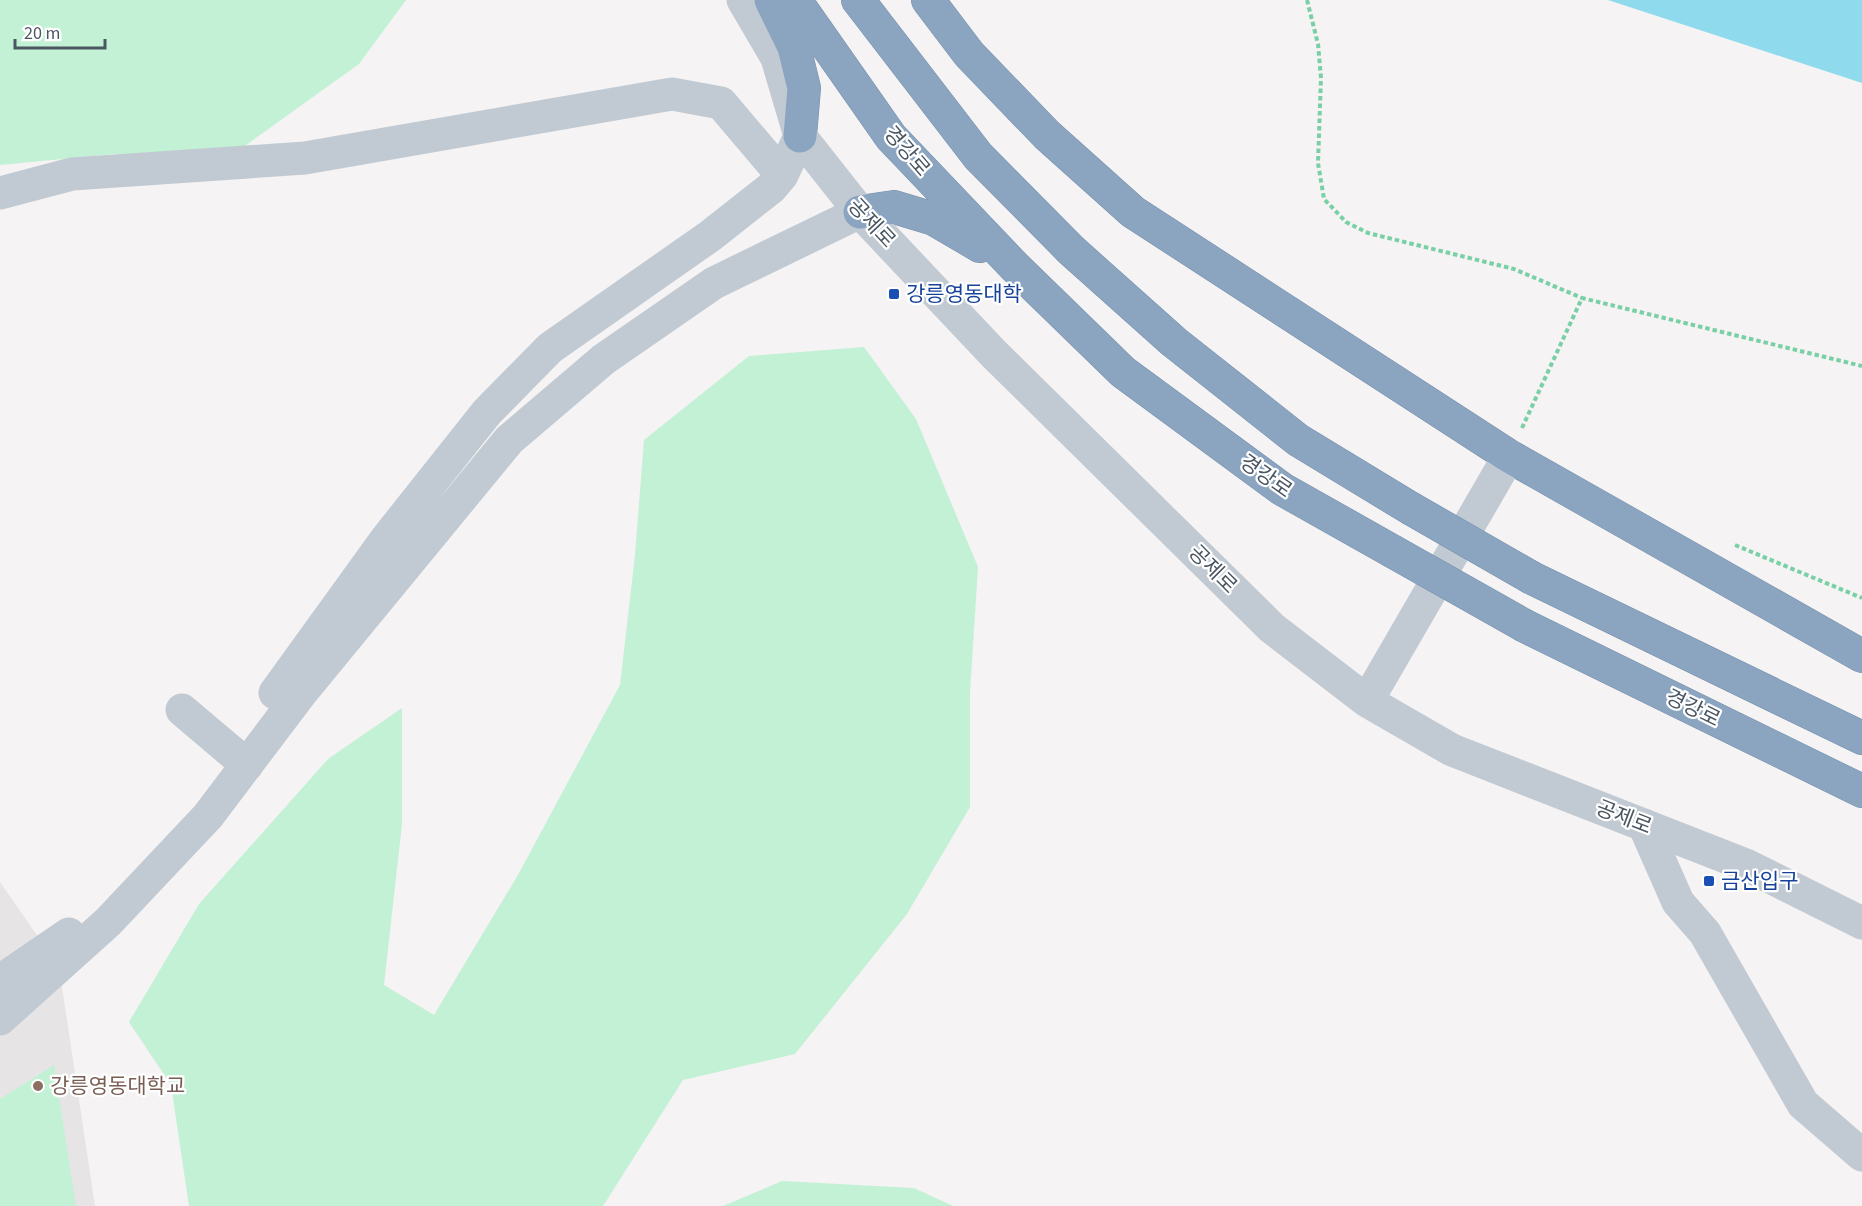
<svg xmlns="http://www.w3.org/2000/svg" width="1862" height="1206" viewBox="0 0 1862 1206" font-family="'Source Sans 3','Noto Sans KR',sans-serif">
<style>
.education{fill:#e6e4e5}
.green{fill:#c3f1d5}
.water{fill:#90daee}
.lines{fill:none;stroke-linecap:round;stroke-linejoin:round}
.highway-casing{stroke:#7690ad;stroke-width:34}
.path{stroke:#7ad0a6;stroke-width:4;stroke-dasharray:4.5 3;stroke-linecap:butt}
.minor{stroke:#c1cad2;stroke-width:33}
.highway{stroke:#8ba5c1;stroke-width:33}
.highway-bridge-casing{stroke:#7690ad;stroke-width:34;stroke-linecap:butt}
.highway-bridge{stroke:#8ba5c1;stroke-width:33}
.transit-dot{fill:#1a4fb4;stroke:#fff;stroke-width:2}
.education-dot{fill:#8d6e63;stroke:#fff;stroke-width:2}
.labels{text-anchor:middle;dominant-baseline:central;stroke-width:4.5;stroke-linejoin:round;paint-order:stroke}
.street-label{font-size:21px;fill:#4a5661;stroke:#fff}
.transit-label{font-size:21px;fill:#164399;stroke:#fff;text-anchor:start}
.education-label{font-size:21px;fill:#785e54;stroke:#fff;text-anchor:start}
</style>
<rect width="100%" height="100%" fill="#f5f3f3"/>
<!-- education -->
<path class="education" d="M 0,882 L 59,967 L 95,1206 L 0,1206 Z"/>
<!-- green -->
<path class="green" d="M 0,0 L 406,0 L 359,64 L 228,158 L 115,154 L 0,165 Z
M 864,347 L 916,419 L 978,567 L 970,693 L 970,807 L 907,914 L 795,1054 L 683,1080 L 603,1206 L 189,1206 L 171,1085 L 129,1022 L 199,904 L 328,759 L 402,708 L 402,824 L 384,985 L 434,1015 L 518,875 L 620,685 L 635,555 L 644,440 L 749,356 Z
M 54,1065 L 76,1206 L 0,1206 L 0,1099 Z
M 782,1181 L 914,1188 L 953,1206 L 723,1206 Z"/>
<!-- water -->
<path class="water" d="M 1608,0 L 1862,0 L 1862,83 Z"/>
<g class="lines">
<!-- highway casing -->
<g class="highway-casing">
<path id="highway" d="M 771,0 L 794,47 L 804,88 L 800,136
M 795,0 L 891,137 L 1014,266 L 1123,372 L 1282,489 L 1392,551
M 858,0 L 978,156 L 1071,250 L 1174,342 L 1298,440 L 1410,508
M 928,0 L 969,54 L 1047,135 L 1133,212 L 1509,456 L 1862,656
M 860,212 L 894,207 L 934,219 L 980,246
M 1532,578 L 1862,738
M 1525,626 L 1862,791"/>
</g>
<!-- path -->
<path class="path" d="M 1307,0 L 1318,44 L 1321,78 L 1318,163 L 1324,199 L 1346,222 L 1368,233 L 1514,269 L 1582,298
M 1522,428 L 1582,298 L 1862,366
M 1735,545 L 1862,598"/>
<!-- minor -->
<path class="minor" d="M 743,0 L 777,58 L 800,136 L 860,212 L 994,354 L 1272,628 L 1367,701 L 1452,750 L 1746,865 L 1862,923
M 0,193 L 72,174 L 305,158 L 672,94 L 721,103 L 782,175
M 275,693 L 387,538 L 487,412 L 550,348 L 710,236 L 771,188 L 782,175 L 800,136
M 1367,701 L 1509,456
M 182,710 L 247,765
M 1644,825 L 1678,902 L 1705,933 L 1803,1104 L 1862,1155
M 0,981 L 69,934
M 0,1019 L 108,922 L 208,816 L 301,693 L 509,440 L 604,359 L 714,283 L 860,212"/>
<!-- highway -->
<use href="#highway" class="highway"/>
<!-- highway-bridge casing -->
<g class="highway-bridge-casing">
<path id="highway-bridge" d="M 1410,508 L 1532,578
M 1392,551 L 1525,626"/>
</g>
<!-- highway-bridge -->
<use href="#highway-bridge" class="highway-bridge"/>
</g>
<!-- markers -->
<g class="transit-dot">
<rect x="888" y="288" width="12" height="12" rx="3"/>
<rect x="1703" y="875" width="12" height="12" rx="3"/>
</g>
<circle class="education-dot" cx="38" cy="1086" r="6"/>
<g class="labels">
<!-- street labels -->
<g class="street-label">
<text transform="translate(907 151) rotate(49)">경강로</text>
<text transform="translate(872 223) rotate(47)">공제로</text>
<text transform="translate(1266 476) rotate(35)">경강로</text>
<text transform="translate(1213 569) rotate(45)">공제로</text>
<text transform="translate(1693 708) rotate(26)">경강로</text>
<text transform="translate(1624 817) rotate(21)">공제로</text>
</g>
<!-- transit labels -->
<g class="transit-label">
<text x="906" y="294">강릉영동대학</text>
<text x="1721" y="881">금산입구</text>
</g>
<!-- education labels -->
<g class="education-label">
<text x="50" y="1086">강릉영동대학교</text>
</g>
</g>
<!-- scale -->
<path d="M15 39v9h90v-9" fill="none" stroke="#4a5661" stroke-width="3"/>
<text x="24" y="39" font-size="18" fill="#4a5661" stroke="#ffffff" stroke-width="4.5" paint-order="stroke">20 m</text>
</svg>
